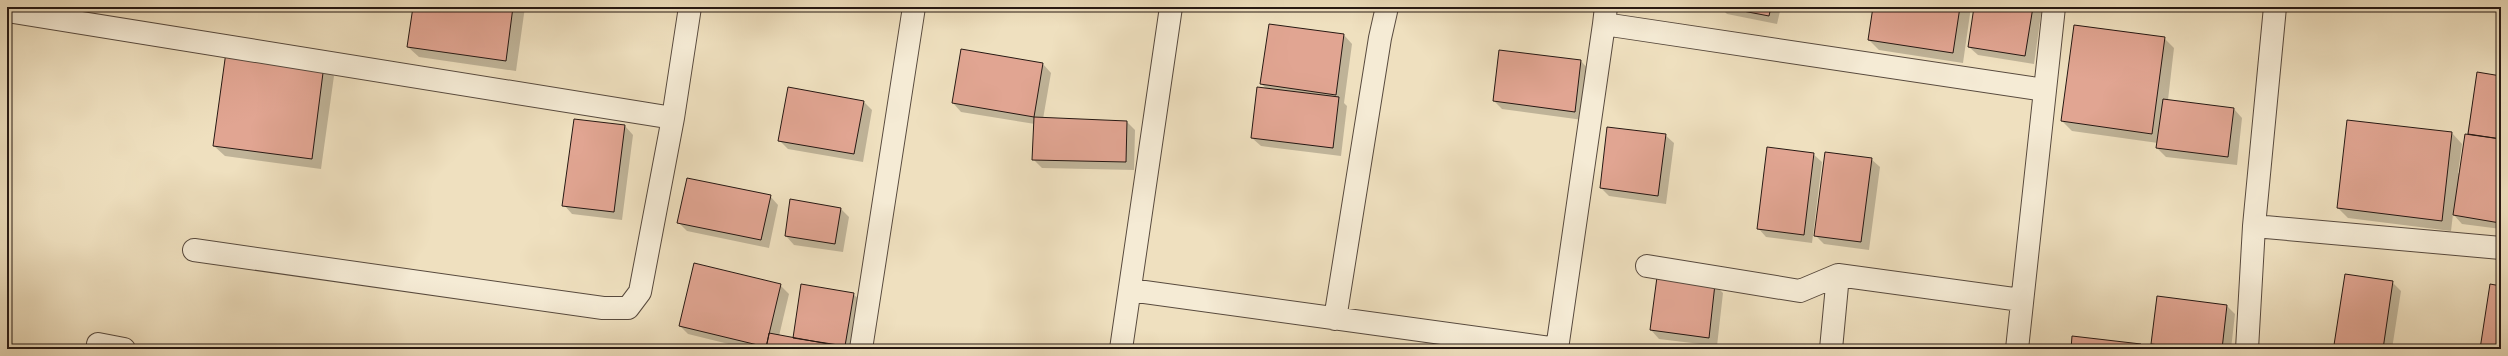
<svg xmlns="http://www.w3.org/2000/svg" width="2508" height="356" viewBox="0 0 2508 356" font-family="'IM FELL French Canon',serif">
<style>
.shadow{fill:#0003}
.building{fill:#e1a592;stroke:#261813}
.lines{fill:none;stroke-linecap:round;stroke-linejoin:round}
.street-casing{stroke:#584a3e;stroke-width:24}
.street{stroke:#f5ebd5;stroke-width:22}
</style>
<rect width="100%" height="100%" fill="#efe0bf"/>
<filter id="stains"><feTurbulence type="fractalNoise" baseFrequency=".005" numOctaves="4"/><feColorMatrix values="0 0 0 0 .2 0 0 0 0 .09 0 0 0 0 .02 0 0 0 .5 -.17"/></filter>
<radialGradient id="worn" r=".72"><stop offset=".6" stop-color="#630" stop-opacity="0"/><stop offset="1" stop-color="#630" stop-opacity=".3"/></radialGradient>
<!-- shadow -->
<path class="shadow" d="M 414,7 L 525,7 L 516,71 L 419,57 L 408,47 Z
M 1720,7 L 1781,7 L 1777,24 L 1727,14 Z
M 1874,7 L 1971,7 L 1963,63 L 1879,50 L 1869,40 Z
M 1975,7 L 2042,7 L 2034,64 L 1978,55 L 1969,47 Z
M 1344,35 L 1352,44 L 1344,103 L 1347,106 L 1341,156 L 1261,146 L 1252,138 L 1267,89 L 1261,84 Z
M 2164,38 L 2174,48 L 2168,100 L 2234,109 L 2242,118 L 2237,165 L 2166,157 L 2157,148 L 2158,143 L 2072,131 L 2062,121 Z
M 961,50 L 1043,64 L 1051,73 L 1043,119 L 1127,122 L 1135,130 L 1134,170 L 1042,168 L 1033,159 L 1035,124 L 961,112 L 953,103 Z
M 1581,61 L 1589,70 L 1583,120 L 1502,109 L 1494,101 Z
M 324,66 L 334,76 L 321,169 L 225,156 L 214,146 Z
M 2478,73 L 2501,77 L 2501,229 L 2462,224 L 2453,214 L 2451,231 L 2348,218 L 2338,208 L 2452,133 L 2462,144 L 2458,173 L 2460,174 Z
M 788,88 L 864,102 L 872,110 L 863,162 L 788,149 L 779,140 Z
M 625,126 L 633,135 L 622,220 L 572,214 L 564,205 Z
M 1665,135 L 1674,143 L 1666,204 L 1609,196 L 1601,188 Z
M 1813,154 L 1822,162 L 1812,243 L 1766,237 L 1758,228 Z
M 1871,159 L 1880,167 L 1869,250 L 1824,244 L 1815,235 Z
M 770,196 L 778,205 L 769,248 L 687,231 L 678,222 Z
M 791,200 L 840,208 L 849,217 L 843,252 L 794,245 L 786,236 Z
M 2392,282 L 2401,291 L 2392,349 L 2339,349 L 2335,345 Z
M 780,285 L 789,294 L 779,336 L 794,339 L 853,294 L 862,302 L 854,349 L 749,349 L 688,334 L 680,326 Z
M 1715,285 L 1723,293 L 1717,346 L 1659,339 L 1651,330 Z
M 2226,305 L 2235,314 L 2231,349 L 2157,349 L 2152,344 Z
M 2140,345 L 2145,349 L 2072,349 Z"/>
<!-- building -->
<path class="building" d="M 413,7 L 513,7 L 506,61 L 407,47 Z
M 1722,7 L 1771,7 L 1769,16 Z
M 1873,7 L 1960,7 L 1953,53 L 1868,40 Z
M 1974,7 L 2033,7 L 2025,56 L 1968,47 Z
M 1269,24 L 1344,34 L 1336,95 L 1260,84 Z
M 2074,25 L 2165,37 L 2152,134 L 2061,121 Z
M 961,49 L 1043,63 L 1034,117 L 952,103 Z
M 1499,50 L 1581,60 L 1575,112 L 1493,101 Z
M 226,52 L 324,65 L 312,159 L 213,146 Z
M 2477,72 L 2501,76 L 2501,139 L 2468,134 Z
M 788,87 L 864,101 L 854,154 L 778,141 Z
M 1257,87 L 1339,97 L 1333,148 L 1251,138 Z
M 2163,99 L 2234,108 L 2228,157 L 2156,148 Z
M 1034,117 L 1127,121 L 1126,162 L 1032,160 Z
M 574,119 L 625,125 L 614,212 L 562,206 Z
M 2347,120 L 2452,132 L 2442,221 L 2337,208 Z
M 1607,127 L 1666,134 L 1658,196 L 1600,188 Z
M 2465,134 L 2501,139 L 2500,223 L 2453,215 Z
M 1767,147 L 1814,153 L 1804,235 L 1757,229 Z
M 1825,152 L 1872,158 L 1861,242 L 1814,236 Z
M 687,178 L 771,195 L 761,240 L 677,223 Z
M 790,199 L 841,208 L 835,244 L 785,236 Z
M 694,263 L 781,284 L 766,347 L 679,326 Z
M 2345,274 L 2393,281 L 2383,349 L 2357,349 L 2334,345 Z
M 1657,277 L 1715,284 L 1709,338 L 1650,330 Z
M 801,284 L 854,293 L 845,346 L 793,338 Z
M 2490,284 L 2501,286 L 2501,349 L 2480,349 Z
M 2157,296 L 2227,305 L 2222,349 L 2195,349 L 2151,344 Z
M 769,333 L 850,348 L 849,349 L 766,349 Z
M 2072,336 L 2141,344 L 2140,349 L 2071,349 Z"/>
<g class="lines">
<!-- street casing -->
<g class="street-casing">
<path id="street" d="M 1606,7 L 1604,24 L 2045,90
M 7,11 L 673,118 L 690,7
M 2254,226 L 2501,248
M 194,250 L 603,308 L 628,308 L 640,292 L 673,118
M 1647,266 L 1800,291 L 1838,275
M 1130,290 L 1557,349
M 1335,319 L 1380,38 L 1387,7
M 98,344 L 124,349
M 861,349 L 914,7
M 1121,349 L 1171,7
M 1557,349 L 1604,24
M 1831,349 L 1838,275 L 2021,300
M 2017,349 L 2054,7
M 2247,349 L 2254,226 L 2275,7"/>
</g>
<!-- street -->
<use href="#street" class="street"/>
</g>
<!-- margin -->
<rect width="2508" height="356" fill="none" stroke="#efe0bf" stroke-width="24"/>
<rect x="8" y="8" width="2492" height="340" fill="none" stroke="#261813" stroke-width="2"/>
<rect x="12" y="12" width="2484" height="332" fill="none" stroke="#261813"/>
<rect width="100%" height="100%" filter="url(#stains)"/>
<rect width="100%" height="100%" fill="url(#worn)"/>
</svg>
